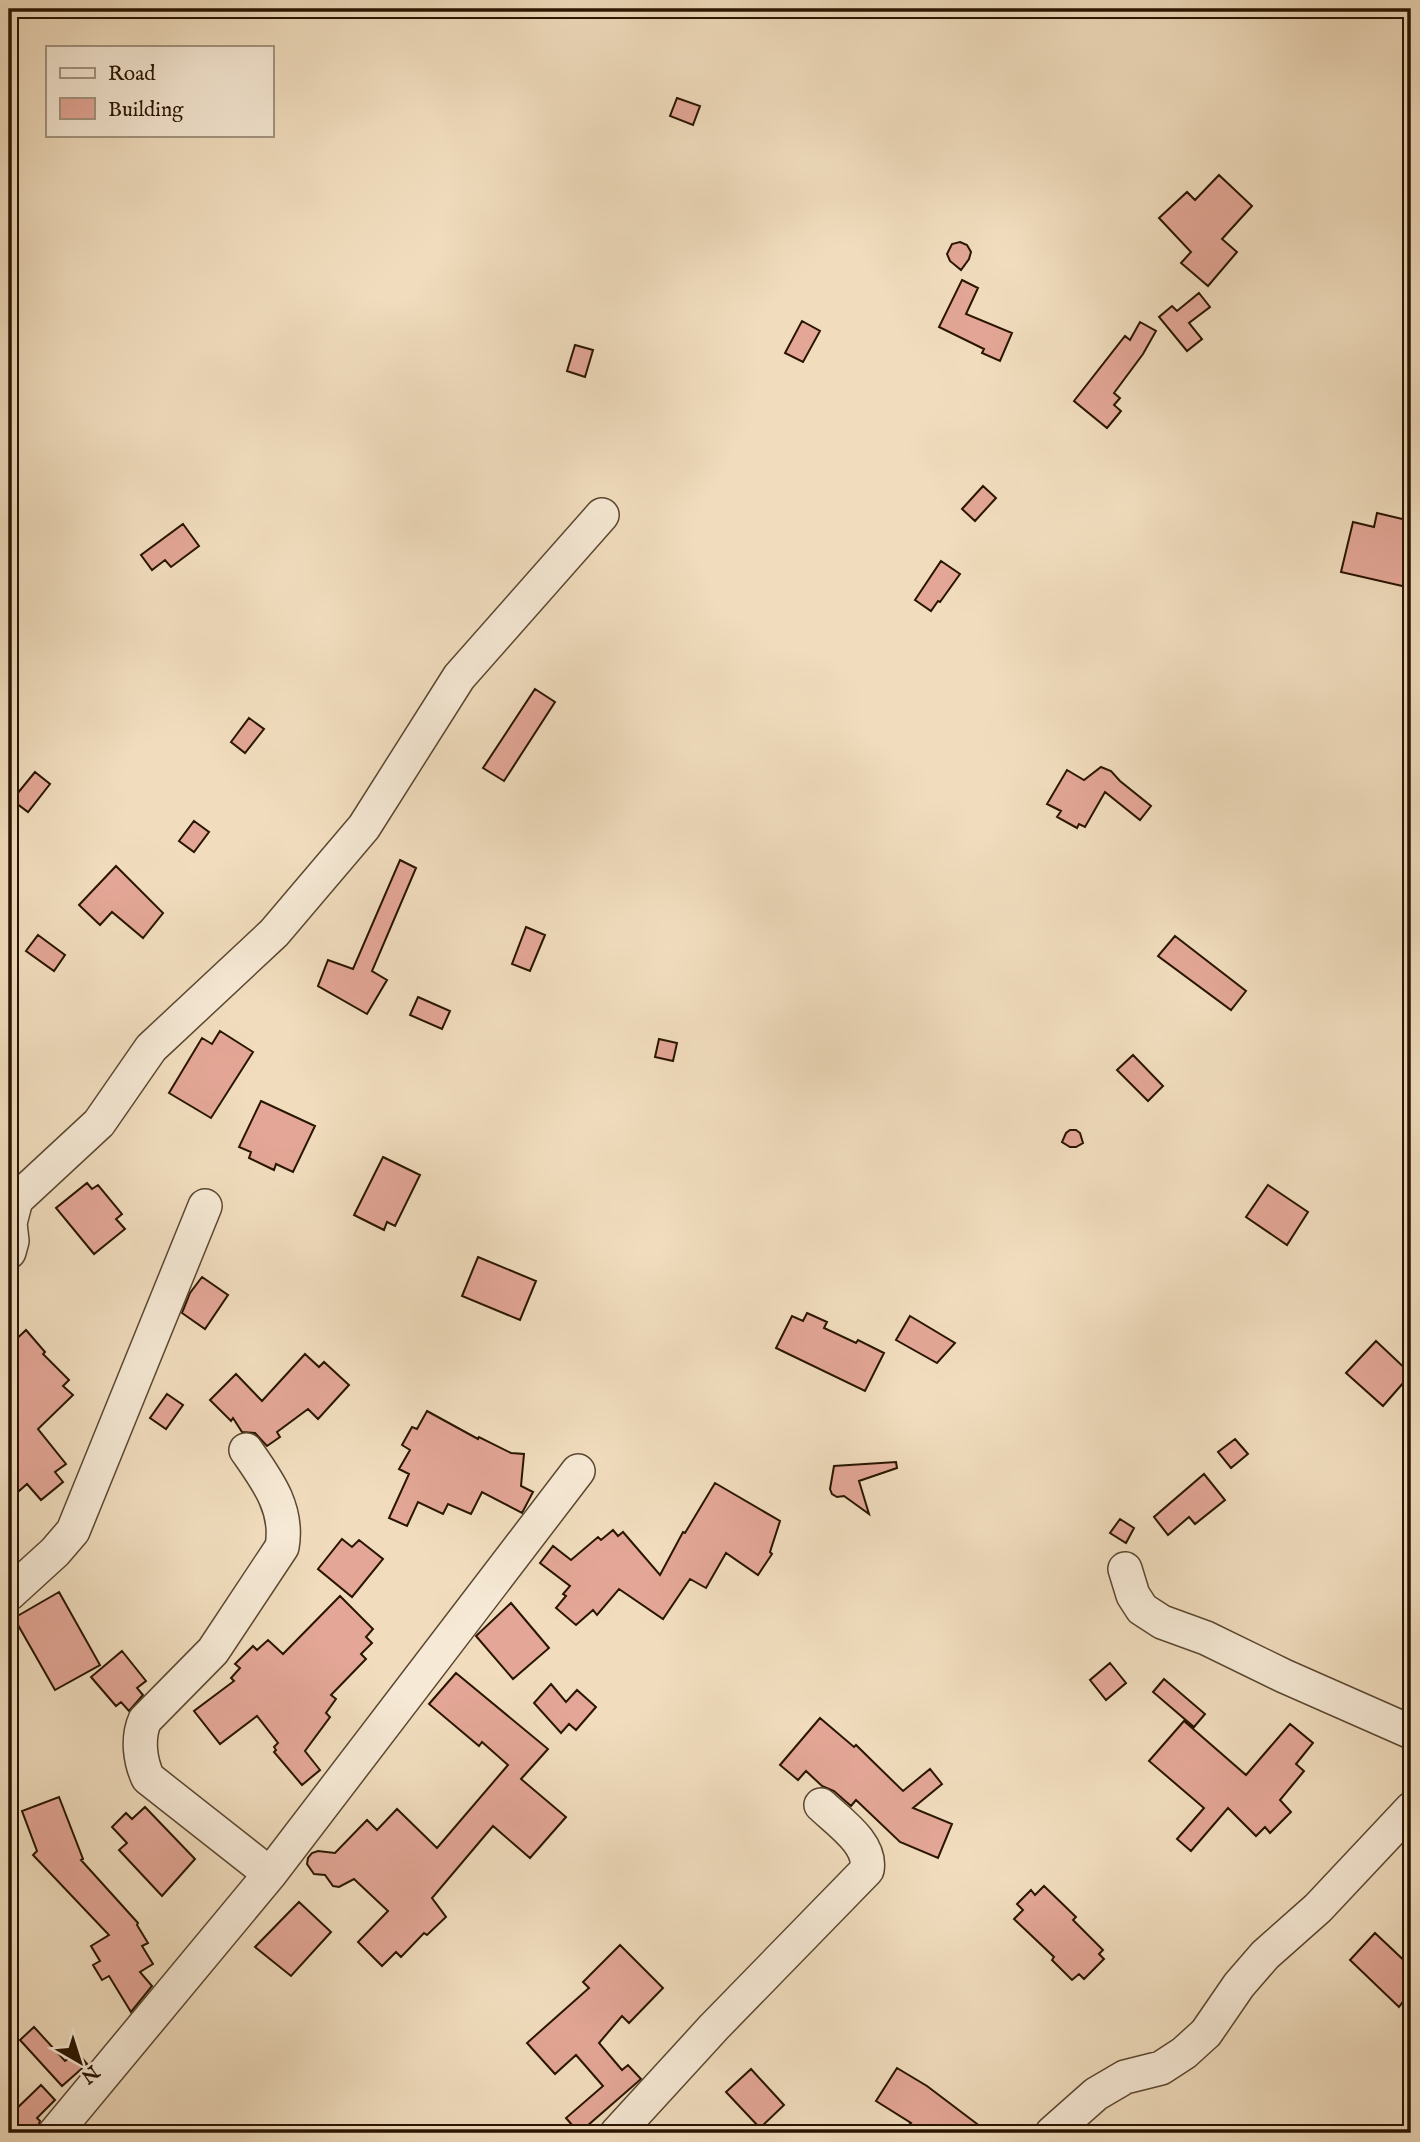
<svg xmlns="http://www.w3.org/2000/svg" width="1420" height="2142" viewBox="0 0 1420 2142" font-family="'IM FELL English',serif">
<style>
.building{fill:#e4a797;stroke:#291500;stroke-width:2}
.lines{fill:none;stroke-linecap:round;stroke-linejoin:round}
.minor-casing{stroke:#5b4730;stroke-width:36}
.minor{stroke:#f6e9d5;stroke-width:33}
</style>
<rect width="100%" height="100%" fill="#f1ddbe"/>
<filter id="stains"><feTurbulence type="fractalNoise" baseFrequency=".00286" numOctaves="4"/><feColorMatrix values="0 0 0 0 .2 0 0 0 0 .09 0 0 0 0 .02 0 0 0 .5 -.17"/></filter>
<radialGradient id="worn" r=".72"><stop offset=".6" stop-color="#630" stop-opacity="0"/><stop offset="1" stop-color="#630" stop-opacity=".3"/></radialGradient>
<!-- building -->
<path class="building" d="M 677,98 L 700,106 L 693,125 L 670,116 Z
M 1219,175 L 1252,206 L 1222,239 L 1237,252 L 1208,286 L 1181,263 L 1191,252 L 1159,218 L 1187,192 L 1195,200 Z
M 960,242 L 967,245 L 971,252 L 969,259 L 961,270 L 950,261 L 947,254 L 952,244 Z
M 962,280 L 978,288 L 966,314 L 1012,333 L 1000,361 L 982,353 L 984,349 L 939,327 Z
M 1199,293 L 1210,307 L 1189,323 L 1202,339 L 1187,351 L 1159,317 L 1172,306 L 1177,311 Z
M 802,321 L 820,331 L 803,362 L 785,353 Z
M 1140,322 L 1156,331 L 1143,354 L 1114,393 L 1120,398 L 1114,405 L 1121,411 L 1107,428 L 1074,401 L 1125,336 L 1130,340 Z
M 575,345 L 593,350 L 585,377 L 567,371 Z
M 983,486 L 996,498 L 975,521 L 962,509 Z
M 1377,513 L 1411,521 L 1411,588 L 1341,572 L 1353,522 L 1374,527 Z
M 183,524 L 199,546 L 171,567 L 165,560 L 152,570 L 141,555 Z
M 941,561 L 960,574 L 940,602 L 938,601 L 931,611 L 915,600 Z
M 535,689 L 555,702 L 504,781 L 483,768 Z
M 249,718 L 264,729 L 245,753 L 231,742 Z
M 1101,767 L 1111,771 L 1120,781 L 1151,806 L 1140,820 L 1105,792 L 1085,827 L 1079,824 L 1077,828 L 1057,817 L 1061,811 L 1047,804 L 1067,770 L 1084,780 Z
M 35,772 L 50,784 L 28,812 L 12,800 Z
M 194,821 L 209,832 L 194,852 L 179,841 Z
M 400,860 L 416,868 L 372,971 L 387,980 L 367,1014 L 318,986 L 328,960 L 353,969 Z
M 116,866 L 163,913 L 143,938 L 112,912 L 100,925 L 79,905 Z
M 526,927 L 545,935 L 530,971 L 512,964 Z
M 38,935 L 65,955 L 54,971 L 26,951 Z
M 1175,936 L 1246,991 L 1231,1010 L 1158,956 Z
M 418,997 L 450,1011 L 442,1029 L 410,1015 Z
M 220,1031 L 253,1052 L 211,1118 L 169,1093 L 202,1038 L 212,1044 Z
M 659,1039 L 677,1043 L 673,1061 L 655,1057 Z
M 1133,1055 L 1163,1086 L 1148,1101 L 1117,1070 Z
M 261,1101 L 315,1126 L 293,1172 L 276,1164 L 274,1170 L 249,1158 L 251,1152 L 239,1147 Z
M 1070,1130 L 1076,1130 L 1080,1133 L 1083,1143 L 1076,1147 L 1070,1147 L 1062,1142 L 1066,1133 Z
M 383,1157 L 420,1175 L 395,1226 L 387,1222 L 384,1230 L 354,1215 Z
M 87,1183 L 92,1189 L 98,1185 L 122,1214 L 116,1219 L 125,1229 L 94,1254 L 56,1208 Z
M 1268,1185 L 1308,1212 L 1287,1245 L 1246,1217 Z
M 478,1257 L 536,1281 L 520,1320 L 462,1296 Z
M 202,1277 L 228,1295 L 205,1329 L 182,1313 L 190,1293 Z
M 807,1313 L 827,1322 L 824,1328 L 856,1343 L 858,1340 L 884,1353 L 865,1391 L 776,1348 L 792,1316 L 803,1321 Z
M 910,1316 L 955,1343 L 937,1363 L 896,1340 Z
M 26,1330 L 45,1352 L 43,1354 L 69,1380 L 63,1386 L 73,1395 L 38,1429 L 66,1464 L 55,1472 L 63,1482 L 41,1500 L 27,1484 L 19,1491 L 9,1478 L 9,1346 Z
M 1376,1341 L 1411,1374 L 1383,1406 L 1346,1373 Z
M 305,1354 L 319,1367 L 324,1362 L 349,1385 L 318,1419 L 308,1409 L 277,1432 L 280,1437 L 267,1446 L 255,1433 L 242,1432 L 233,1418 L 231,1421 L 210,1400 L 236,1374 L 262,1401 Z
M 167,1394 L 183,1405 L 166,1429 L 150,1418 Z
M 427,1411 L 478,1439 L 479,1437 L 511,1453 L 524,1454 L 521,1486 L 533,1492 L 522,1513 L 482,1492 L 471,1514 L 448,1504 L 443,1514 L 418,1502 L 407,1526 L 389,1518 L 409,1474 L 399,1469 L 410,1450 L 402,1445 L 412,1427 L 417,1429 Z
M 1235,1439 L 1248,1454 L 1231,1468 L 1218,1452 Z
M 896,1462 L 897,1468 L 859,1481 L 869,1514 L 844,1496 L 837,1497 L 832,1494 L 830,1489 L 834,1466 Z
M 1204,1474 L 1225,1500 L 1195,1524 L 1189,1517 L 1168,1535 L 1154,1517 Z
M 715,1483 L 780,1521 L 770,1552 L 772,1554 L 758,1575 L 726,1553 L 706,1588 L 690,1579 L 663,1619 L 619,1589 L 597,1615 L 593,1610 L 576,1625 L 556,1608 L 566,1596 L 563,1594 L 570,1586 L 540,1563 L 553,1546 L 571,1560 L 598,1537 L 601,1540 L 613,1530 L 618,1536 L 623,1532 L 660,1575 L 683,1532 L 685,1533 Z
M 1120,1519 L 1134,1528 L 1126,1543 L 1110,1533 Z
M 342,1539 L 352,1547 L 359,1540 L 383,1559 L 352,1597 L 318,1569 Z
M 59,1592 L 100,1665 L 55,1690 L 14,1618 Z
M 340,1596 L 373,1629 L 366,1637 L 372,1643 L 361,1654 L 366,1659 L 331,1695 L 336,1699 L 326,1713 L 330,1717 L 305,1751 L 320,1770 L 302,1785 L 274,1752 L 276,1750 L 274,1747 L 278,1743 L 257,1716 L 220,1744 L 194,1711 L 234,1681 L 231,1678 L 240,1668 L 235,1664 L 253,1646 L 257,1650 L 268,1640 L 283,1654 Z
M 511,1603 L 549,1648 L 513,1679 L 476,1636 Z
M 122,1651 L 146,1681 L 137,1688 L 143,1695 L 129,1711 L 121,1702 L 116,1706 L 91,1677 Z
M 1110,1663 L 1126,1683 L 1106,1700 L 1090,1680 Z
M 456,1673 L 548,1749 L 521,1779 L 566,1817 L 530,1858 L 493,1826 L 432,1898 L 446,1917 L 427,1935 L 424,1933 L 401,1957 L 396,1952 L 382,1966 L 358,1942 L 388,1911 L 354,1879 L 339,1887 L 333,1886 L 325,1875 L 314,1874 L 307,1864 L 308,1858 L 312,1853 L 318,1851 L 335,1853 L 367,1820 L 377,1830 L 397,1809 L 437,1848 L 508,1765 L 482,1742 L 479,1746 L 429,1704 Z
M 1164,1679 L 1205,1714 L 1194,1727 L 1153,1692 Z
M 551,1684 L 566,1702 L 577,1690 L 596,1707 L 576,1730 L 569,1724 L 561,1733 L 534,1703 Z
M 820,1718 L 854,1747 L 856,1745 L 903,1791 L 930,1769 L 942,1784 L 913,1808 L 952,1824 L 938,1858 L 900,1842 L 856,1800 L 851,1806 L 834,1791 L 822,1786 L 806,1771 L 798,1780 L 780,1765 Z
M 1184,1721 L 1246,1775 L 1290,1724 L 1313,1743 L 1296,1764 L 1304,1771 L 1280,1800 L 1291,1812 L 1270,1833 L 1265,1827 L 1256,1836 L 1228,1808 L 1191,1851 L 1177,1839 L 1204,1808 L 1149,1761 Z
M 59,1797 L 83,1859 L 81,1860 L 138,1923 L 137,1925 L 148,1943 L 142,1946 L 153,1964 L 140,1972 L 152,1986 L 131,2012 L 109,1976 L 102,1980 L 93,1965 L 100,1961 L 91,1946 L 109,1935 L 33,1855 L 37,1851 L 22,1811 Z
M 145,1807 L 195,1859 L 162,1896 L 119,1850 L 127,1843 L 112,1827 L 126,1813 L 132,1819 Z
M 1044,1886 L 1076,1917 L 1073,1920 L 1103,1950 L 1099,1954 L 1104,1959 L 1084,1979 L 1079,1974 L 1072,1980 L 1052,1960 L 1054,1957 L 1014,1919 L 1023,1910 L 1017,1904 L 1031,1890 L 1035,1895 Z
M 299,1902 L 331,1932 L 291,1976 L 255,1947 Z
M 1375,1933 L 1411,1967 L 1411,2011 L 1402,2003 L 1399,2007 L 1350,1960 Z
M 620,1945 L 663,1988 L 629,2023 L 622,2016 L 599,2043 L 622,2070 L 628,2065 L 641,2079 L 579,2133 L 566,2118 L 603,2086 L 576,2055 L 555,2074 L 527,2043 L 589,1988 L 583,1982 Z
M 34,2027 L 65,2061 L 77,2052 L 87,2064 L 62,2086 L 20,2040 Z
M 897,2068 L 927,2086 L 989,2133 L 922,2133 L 910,2124 L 911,2123 L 876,2101 Z
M 751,2069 L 784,2105 L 760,2128 L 726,2092 Z
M 41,2085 L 55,2100 L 37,2118 L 40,2121 L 36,2133 L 9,2133 L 9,2116 Z"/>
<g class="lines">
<!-- minor casing -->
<g class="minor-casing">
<path id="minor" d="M 9,1252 L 12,1241 L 10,1223 L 16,1200 L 99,1123 L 151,1048 L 274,933 L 364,827 L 459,677 L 602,515
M 246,1450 C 267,1480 289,1509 282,1547 L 213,1651 L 145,1720 C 137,1738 140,1761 148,1778 L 270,1874
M 1125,1569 L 1133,1595 L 1142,1609 L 1162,1622 L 1206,1638 L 1284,1676 L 1411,1732
M 9,1594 L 55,1552 L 73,1531 L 205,1206
M 55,2133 L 270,1874 L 578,1471
M 617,2133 L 714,2027 L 867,1870 C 872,1844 839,1822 821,1805
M 1052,2133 L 1096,2094 L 1125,2077 L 1161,2068 L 1184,2053 L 1206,2033 L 1239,1985 L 1265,1955 L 1318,1908 L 1411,1809"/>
</g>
<!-- minor -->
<use href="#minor" class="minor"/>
</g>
<!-- margin -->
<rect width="1420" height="2142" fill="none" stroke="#f1ddbe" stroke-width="35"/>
<rect x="10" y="10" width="1399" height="2121" fill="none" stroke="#291500" stroke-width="3.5"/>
<rect x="18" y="18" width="1385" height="2107" fill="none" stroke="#291500" stroke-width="2"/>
<!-- legend -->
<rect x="46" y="46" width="228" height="91" fill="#f6e9d5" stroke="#a49480" stroke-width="2"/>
<rect x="60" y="68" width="35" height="10" fill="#f6e9d5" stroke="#a49480" stroke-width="2"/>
<text x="108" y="80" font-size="21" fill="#291500">Road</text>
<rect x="60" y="98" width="35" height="21" fill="#e4a797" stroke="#a49480" stroke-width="2"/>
<text x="108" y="116" font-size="21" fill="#291500">Building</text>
<!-- north arrow -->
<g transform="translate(80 2062) rotate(141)" stroke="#f6e9d5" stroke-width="5" paint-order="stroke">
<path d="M0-5L12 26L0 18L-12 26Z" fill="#291500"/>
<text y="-10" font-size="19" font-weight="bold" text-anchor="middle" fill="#291500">N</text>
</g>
<rect width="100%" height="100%" filter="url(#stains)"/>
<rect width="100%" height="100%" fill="url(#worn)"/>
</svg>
